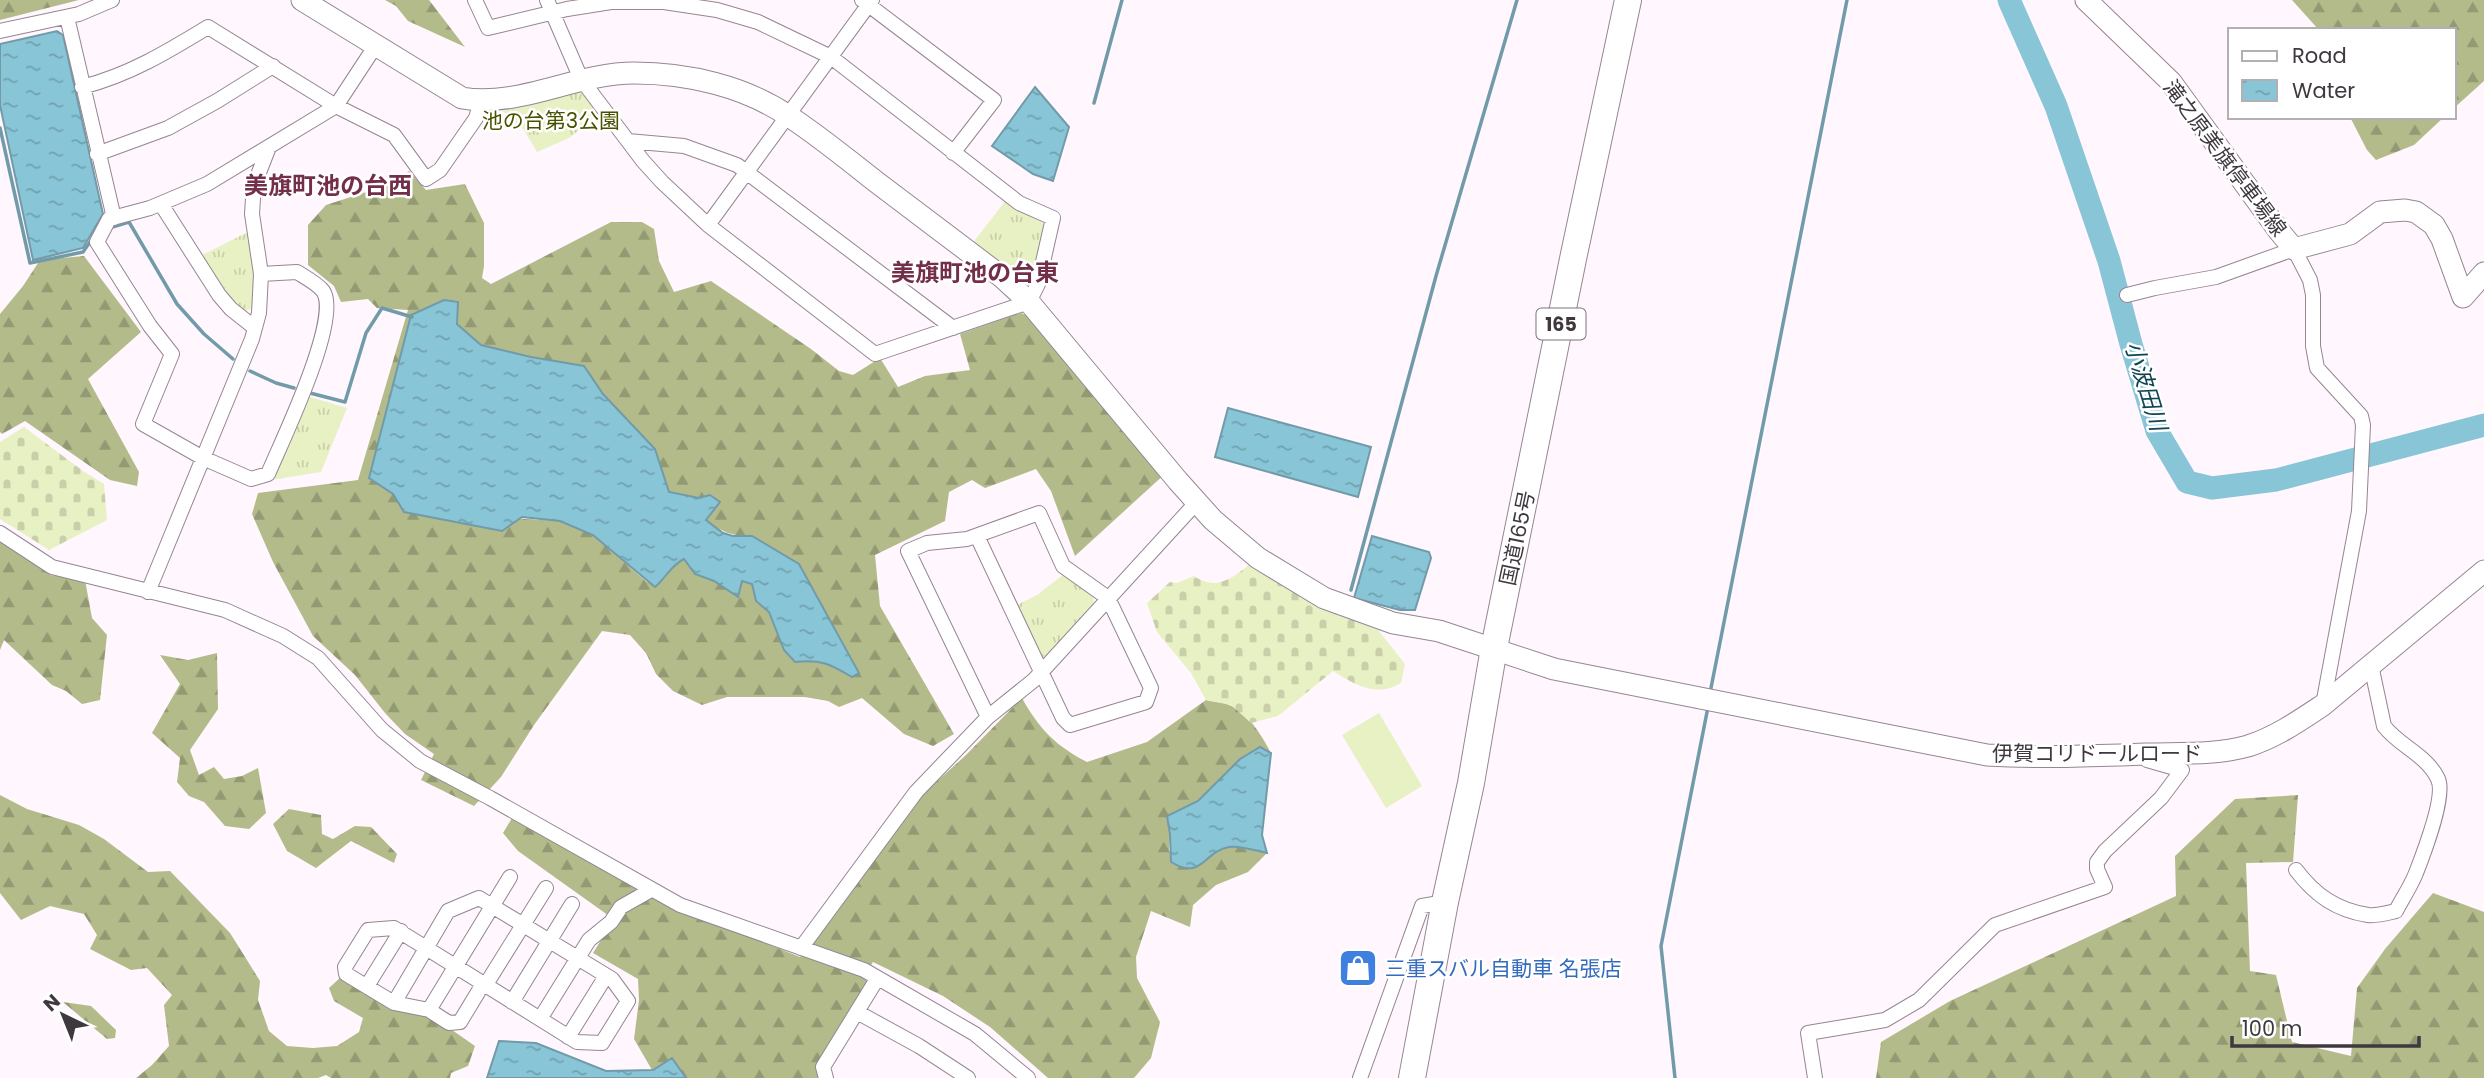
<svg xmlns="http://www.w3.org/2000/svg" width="2484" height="1078" viewBox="0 0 2484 1078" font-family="Poppins,'Noto Sans JP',sans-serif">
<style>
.grass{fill:url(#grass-tufts)}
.forest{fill:url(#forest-firs);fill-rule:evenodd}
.cemetery{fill:url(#cemetery-stones)}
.pitch{fill:#e8f1c4}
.water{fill:url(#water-ripples);stroke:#729ba9;stroke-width:2}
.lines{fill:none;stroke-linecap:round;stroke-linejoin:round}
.stream{stroke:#729ba9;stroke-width:3.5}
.river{stroke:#88c5d6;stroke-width:23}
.street-casing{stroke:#948693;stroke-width:16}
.secondary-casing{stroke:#948693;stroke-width:23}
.highway-casing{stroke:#948693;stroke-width:28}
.street{stroke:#fff;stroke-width:14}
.secondary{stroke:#fff;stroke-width:21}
.highway{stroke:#fff;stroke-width:26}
.labels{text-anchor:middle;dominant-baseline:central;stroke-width:5;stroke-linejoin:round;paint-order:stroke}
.shield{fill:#fff;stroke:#797479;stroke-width:2}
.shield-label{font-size:19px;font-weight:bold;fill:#3f393f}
.park-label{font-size:21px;fill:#4a5200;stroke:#fff}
.street-label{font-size:21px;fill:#3f393f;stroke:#fff}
.shop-label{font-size:21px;fill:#366cbe;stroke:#fff;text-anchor:start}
.water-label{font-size:23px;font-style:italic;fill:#104653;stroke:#fff}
.quarter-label{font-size:24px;font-weight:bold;fill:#732f49;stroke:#fff}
</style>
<defs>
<pattern id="grass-tufts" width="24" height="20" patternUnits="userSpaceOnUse" patternTransform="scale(1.75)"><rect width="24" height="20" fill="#e8f1c4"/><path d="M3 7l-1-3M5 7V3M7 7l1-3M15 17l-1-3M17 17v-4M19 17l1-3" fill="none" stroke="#c8cfa9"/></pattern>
<pattern id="forest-firs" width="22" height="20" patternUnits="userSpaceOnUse" patternTransform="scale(1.75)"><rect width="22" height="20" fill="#b3bb8a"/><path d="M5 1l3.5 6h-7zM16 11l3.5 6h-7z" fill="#939972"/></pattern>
<pattern id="cemetery-stones" width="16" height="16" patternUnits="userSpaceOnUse" patternTransform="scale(1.75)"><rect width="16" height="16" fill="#e8f1c4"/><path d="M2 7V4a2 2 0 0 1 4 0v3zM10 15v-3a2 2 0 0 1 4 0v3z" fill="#c8cfa9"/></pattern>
<pattern id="water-ripples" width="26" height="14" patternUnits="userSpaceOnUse" patternTransform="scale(1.75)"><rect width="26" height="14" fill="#88c5d6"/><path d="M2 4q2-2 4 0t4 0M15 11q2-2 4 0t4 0" fill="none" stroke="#71a1af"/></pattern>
</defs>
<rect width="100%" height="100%" fill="#fff6fe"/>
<!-- grass -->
<path class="grass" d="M 573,89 L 584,94 L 601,113 L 569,138 L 537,152 L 522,127 L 499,108 Z
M 1006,200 L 1042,222 L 1045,228 L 1032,280 L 1021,284 L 972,244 Z
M 248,232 L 255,279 L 254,308 L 242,312 L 221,286 L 200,256 Z
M 307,396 L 347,408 L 321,472 L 271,480 Z
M 1063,575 L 1093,595 L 1094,604 L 1044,659 L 1039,658 L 1015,606 L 1037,595 Z"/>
<!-- forest -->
<path class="forest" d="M 0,0 L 79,0 L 0,20 Z
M 385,0 L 429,0 L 465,47 L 408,21 L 396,6 Z
M 2292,0 L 2484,0 L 2484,81 L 2454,108 L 2454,30 L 2319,30 Z
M 2350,117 L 2444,117 L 2414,145 L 2376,160 L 2367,150 Z
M 409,171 L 426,190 L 465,184 L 484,223 L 484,266 L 482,278 L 491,284 L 611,222 L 642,222 L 654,229 L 659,261 L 674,292 L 711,281 L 811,349 L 839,371 L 853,375 L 880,358 L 898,387 L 925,376 L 970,370 L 960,334 L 1021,313 L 1028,316 L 1167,472 L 1075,556 L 1051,491 L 1036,469 L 985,488 L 972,480 L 949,492 L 945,521 L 875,555 L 880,606 L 954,734 L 933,746 L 904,734 L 862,698 L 839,707 L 828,701 L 805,697 L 727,697 L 702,705 L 673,691 L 656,674 L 646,653 L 630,635 L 602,631 L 534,725 L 501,777 L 474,806 L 421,780 L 434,754 L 405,734 L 385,713 L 355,675 L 313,636 L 273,562 L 252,514 L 258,493 L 358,480 L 408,310 L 377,308 L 368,299 L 341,302 L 334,286 L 308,265 L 308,225 L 326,205 L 391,184 ZM 458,302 L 457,324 L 481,345 L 531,357 L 584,366 L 603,394 L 655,449 L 669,492 L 720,502 L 705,519 C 721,532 731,536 752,536 L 852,677 L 834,666 L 784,650 L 769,612 L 756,601 L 752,584 L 742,580 L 737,597 L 714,581 L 695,574 L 684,558 L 674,563 L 665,578 L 647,582 L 593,535 L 560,521 L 404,512 L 393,494 Z
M 84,256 L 141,332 L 88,379 L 139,472 L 137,486 L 110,480 L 25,421 L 2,434 L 0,432 L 0,314 L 23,286 L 40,260 Z
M 0,538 L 50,575 L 85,580 L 92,618 L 107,635 L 100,700 L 82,704 L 66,691 L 52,685 L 4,640 L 0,650 Z
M 217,653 L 218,709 L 190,750 L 199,775 L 214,767 L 224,779 L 242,776 L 258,768 L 266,813 L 249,829 L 225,826 L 204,802 L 189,796 L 177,782 L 180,758 L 152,733 L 180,684 L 160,655 L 188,660 Z
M 1022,698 C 1039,729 1056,746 1087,762 L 1147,742 L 1206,700 C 1213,702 1223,702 1229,705 C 1248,712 1262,736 1271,753 L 1260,747 L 1240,759 L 1198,801 L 1167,816 L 1170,834 L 1169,851 L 1220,850 L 1231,846 L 1267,853 L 1248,872 L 1216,885 L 1193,905 L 1190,927 L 1151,911 L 1136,957 L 1137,978 L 1160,1022 L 1151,1058 L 1134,1078 L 1048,1078 L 990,1027 L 943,996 L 873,962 L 864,976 L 867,983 L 815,1067 L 820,1078 L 686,1078 L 672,1059 L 652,1070 L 634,1039 L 639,1000 L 638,979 L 593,953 L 606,932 L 619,923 L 518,851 L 503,833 L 512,818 L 651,897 L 800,957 L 923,794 L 966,755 Z
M 0,795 L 27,809 L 79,825 L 104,839 L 148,872 L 170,871 L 230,933 L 260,981 L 258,1000 L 269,1031 L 287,1046 L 313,1048 L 337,1046 L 359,1032 L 363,1018 L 334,1001 L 329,988 L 342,976 L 392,1009 L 432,1016 L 475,1046 L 468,1066 L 451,1073 L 450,1078 L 331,1078 L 326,1075 L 318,1078 L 136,1078 L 152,1065 L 169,1046 L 164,1005 L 172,995 L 147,968 L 131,970 L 90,949 L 97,935 L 84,914 L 50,906 L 21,920 L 0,893 Z
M 2298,795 L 2293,862 L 2246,863 L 2250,971 L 2276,975 L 2292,1042 L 2351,1056 L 2357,988 L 2385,949 L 2433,893 L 2484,912 L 2484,1078 L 1876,1078 L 1881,1042 L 1950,1001 L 2176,896 L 2175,856 L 2235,799 Z
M 289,809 L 321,815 L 322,834 L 333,839 L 355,826 L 371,827 L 397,854 L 394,863 L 351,841 L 316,868 L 287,851 L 273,824 Z
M 63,1002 L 91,1006 L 116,1030 L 115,1038 L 107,1039 Z"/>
<!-- cemetery -->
<path class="cemetery" d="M 24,427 L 83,471 L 104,484 L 107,520 L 49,550 L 0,519 L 0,442 Z
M 1250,564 L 1284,587 L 1322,608 L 1378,630 L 1405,664 L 1401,683 C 1377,698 1355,685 1333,671 L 1278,716 L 1251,723 L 1231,705 L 1206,700 L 1191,673 L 1157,632 L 1147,603 L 1170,582 L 1177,583 L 1194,576 C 1217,591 1231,579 1250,564 Z"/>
<!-- pitch -->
<path class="pitch" d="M 1379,713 L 1422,786 L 1386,808 L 1342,735 Z"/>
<!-- water -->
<path class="water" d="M 57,31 L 63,35 L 103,214 L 83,248 L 33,260 L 0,105 L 0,44 Z
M 1035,87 L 1069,127 L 1053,181 L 1033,174 L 992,146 Z
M 444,300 L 458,302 L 457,324 L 481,345 L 531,357 L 584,366 L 603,394 L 655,449 L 669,492 L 699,498 L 710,495 L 720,502 L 706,520 L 723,533 L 733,536 L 752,536 L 799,564 L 859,673 L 852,677 C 830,664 821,659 795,662 L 784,650 L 769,612 L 756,601 L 752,584 L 742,581 L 738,597 L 714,581 L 695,574 L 684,559 C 671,565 666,578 655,587 L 593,535 L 560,521 L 522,517 L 502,531 L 404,512 L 393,494 L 369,478 L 411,315 Z
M 1228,408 L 1371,447 L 1358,497 L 1215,457 Z
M 1372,536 L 1429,552 L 1431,558 L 1415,610 L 1400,610 L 1354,598 Z
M 1260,747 L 1271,753 L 1262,835 L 1267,853 C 1256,851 1240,845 1229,847 C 1202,852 1203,881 1171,862 L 1170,834 L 1167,816 L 1198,801 L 1240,759 Z
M 499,1041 L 536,1043 L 606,1071 L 653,1070 L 672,1058 L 686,1078 L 487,1078 Z"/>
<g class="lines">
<!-- stream -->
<path class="stream" d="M 1094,103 L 1122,0
M 0,128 L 30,263 L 83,252 L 92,239
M 109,228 L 129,222 L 177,304 L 204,334 L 233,359
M 250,371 L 276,383 L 294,388
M 310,393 L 345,402 L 366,333 L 382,308 L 412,317
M 1351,590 L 1436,276 L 1517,0
M 1710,693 L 1847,0
M 1675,1078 L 1661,946 L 1708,707"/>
<!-- river -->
<path class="river" d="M 2009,0 L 2056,106 L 2109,261 L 2131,344 L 2157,431 L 2187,482 L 2212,488 L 2276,480 L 2484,425"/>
<!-- street casing -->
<g class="street-casing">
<path id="street" d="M 475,0 L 488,28 L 567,9 L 611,2 L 664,2 L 717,10 L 758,22 L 831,57 L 1019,203 L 1053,218 L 1038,284 L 1029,302 L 875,354 L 708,225 L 662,182 L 643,161 L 581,79 L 547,0
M 862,0 L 994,100 L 953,153
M 67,17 L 114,218
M 0,31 L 79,14 L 112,0
M 82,87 C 129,75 167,52 208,27 L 336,106 L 394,135 L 426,179 L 440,170 L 476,118 L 481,101
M 628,141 L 684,146 L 737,165 L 953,328
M 97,154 L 168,128 L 217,101 L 273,66
M 161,204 L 219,295 L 231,309 L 255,328
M 708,225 L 872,0
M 261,274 L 297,272 C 305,277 318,284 323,291 C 342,318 281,443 268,474 L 251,479 L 203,458 L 143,424 L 172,354 L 150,326 L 97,242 L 109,219 L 150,208 L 207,184 L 336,106 L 376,45
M 2127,295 L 2155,288 L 2216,277 L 2294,249 L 2310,280 L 2313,295 L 2313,346 L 2317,368 L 2361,416 L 2363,425 L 2359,511 L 2323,705
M 0,533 L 52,567 L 225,610 L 283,636 L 318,658 L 382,730 L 420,761 L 490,798 L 680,905 L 864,970 L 975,1034 L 1028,1078
M 977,536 L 1063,718 L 1070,725 L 1146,702 L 1151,688 L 1108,598 L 1063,566 L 1039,513 L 967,539 L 927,543 L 908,551 L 988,717
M 148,592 L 252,339 L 259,313 L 261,274 L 252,214 L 253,198 L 258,175 L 269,147
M 2296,870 C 2315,895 2336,910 2368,915 C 2377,916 2387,913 2396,911 C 2402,899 2411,886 2416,873 C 2423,855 2446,796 2438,779 C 2427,755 2399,746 2384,726 L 2371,665
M 801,948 L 916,792 L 988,717 L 1034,680 L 1196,503
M 367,986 L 401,931
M 512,1002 L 572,904
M 394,1003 L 448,911 L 479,898 L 612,979 L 628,1001 L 602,1043 L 577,1042 L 394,928 L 368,930 L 345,967 L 346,974 L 394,1003 L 429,1010 L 449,1023 L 460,1022 L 480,989 L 485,986 L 546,888
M 429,1010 L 510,877
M 857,1012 L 919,1046 L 968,1078
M 540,1019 L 589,940 L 611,922 L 621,907 L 651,890
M 568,1037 L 606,976
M 826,1078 L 823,1067 L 877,979
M 1360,1078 L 1422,906 L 1445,902
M 1815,1078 L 1808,1033 L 1885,1020 L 1919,1000 L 1995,925 L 2105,887 L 2097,869 L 2097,862 L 2105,851 L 2161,798 L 2182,770 L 2147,760"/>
</g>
<!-- secondary casing -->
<g class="secondary-casing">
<path id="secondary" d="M 302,0 L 462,98 C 518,108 576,73 634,73 C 687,73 745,86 790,117 C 819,136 847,159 875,181 C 917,213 960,245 1002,277 L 1029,302 L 1178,481 L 1213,520 L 1258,558 L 1324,598 L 1393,623 L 1439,631 L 1554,669 L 1987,755 C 2040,758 2093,756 2147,754 C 2180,753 2216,755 2248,746 C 2276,737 2299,721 2323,705 L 2484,571
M 2086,0 L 2171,82 L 2279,231 L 2294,249 L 2350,234 L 2380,212 L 2405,210 L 2416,212 L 2434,225 L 2442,239 L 2463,297 L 2484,273"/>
</g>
<!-- highway casing -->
<g class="highway-casing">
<path id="highway" d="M 1412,1078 L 1445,902 L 1471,783 L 1494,648 L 1573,259 L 1628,0"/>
</g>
<!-- street -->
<use href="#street" class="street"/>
<!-- secondary -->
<use href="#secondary" class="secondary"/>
<!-- highway -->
<use href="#highway" class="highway"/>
</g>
<!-- icons -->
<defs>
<g id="shop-square" transform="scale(2.0125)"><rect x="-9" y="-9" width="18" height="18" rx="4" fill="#3f7fe0" stroke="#fff"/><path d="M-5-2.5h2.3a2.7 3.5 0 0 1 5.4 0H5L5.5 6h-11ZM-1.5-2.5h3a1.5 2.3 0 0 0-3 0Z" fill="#fff"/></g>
</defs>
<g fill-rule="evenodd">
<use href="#shop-square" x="1358" y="968"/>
</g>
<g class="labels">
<!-- shield labels -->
<rect class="shield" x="1536.5" y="308.5" width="49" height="31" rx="5"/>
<g class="shield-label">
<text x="1561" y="324">165</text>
</g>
<!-- park labels -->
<g class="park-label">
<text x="551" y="120">池の台第3公園</text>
</g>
<!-- street labels -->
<g class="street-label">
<text transform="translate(2225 158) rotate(53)">滝之原美旗停車場線</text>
<text transform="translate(1517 538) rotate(-78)">国道165号</text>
<text x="2097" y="753">伊賀コリドールロード</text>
</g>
<!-- shop labels -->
<g class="shop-label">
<text x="1385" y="968">三重スバル自動車 名張店</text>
</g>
<!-- water labels -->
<g class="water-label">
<text transform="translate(2146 386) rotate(73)">小波田川</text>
</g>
<!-- quarter labels -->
<g class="quarter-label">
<text x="328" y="185">美旗町池の台西</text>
<text x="975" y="272">美旗町池の台東</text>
</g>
</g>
<!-- legend -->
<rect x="2228" y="28" width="228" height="91" fill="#ffffff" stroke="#b2b0b2" stroke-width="2"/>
<rect x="2242" y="51" width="35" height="10" fill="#ffffff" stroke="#b2b0b2" stroke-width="2"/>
<text x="2292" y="63" font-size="21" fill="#3f393f">Road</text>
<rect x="2242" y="80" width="35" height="21" fill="url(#water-ripples)" stroke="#b2b0b2" stroke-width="2"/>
<text x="2292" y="98" font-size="21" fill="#3f393f">Water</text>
<!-- north arrow -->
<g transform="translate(63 1015) rotate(317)" stroke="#ffffff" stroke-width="5" paint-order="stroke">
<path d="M0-5L12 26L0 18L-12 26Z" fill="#3f393f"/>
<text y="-10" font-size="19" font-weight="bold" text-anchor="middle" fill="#3f393f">N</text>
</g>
<!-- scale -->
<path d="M2232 1036v10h187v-10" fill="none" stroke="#3f393f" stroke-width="3.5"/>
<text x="2242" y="1036" font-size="21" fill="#3f393f" stroke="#ffffff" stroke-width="5" paint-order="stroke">100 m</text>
</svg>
